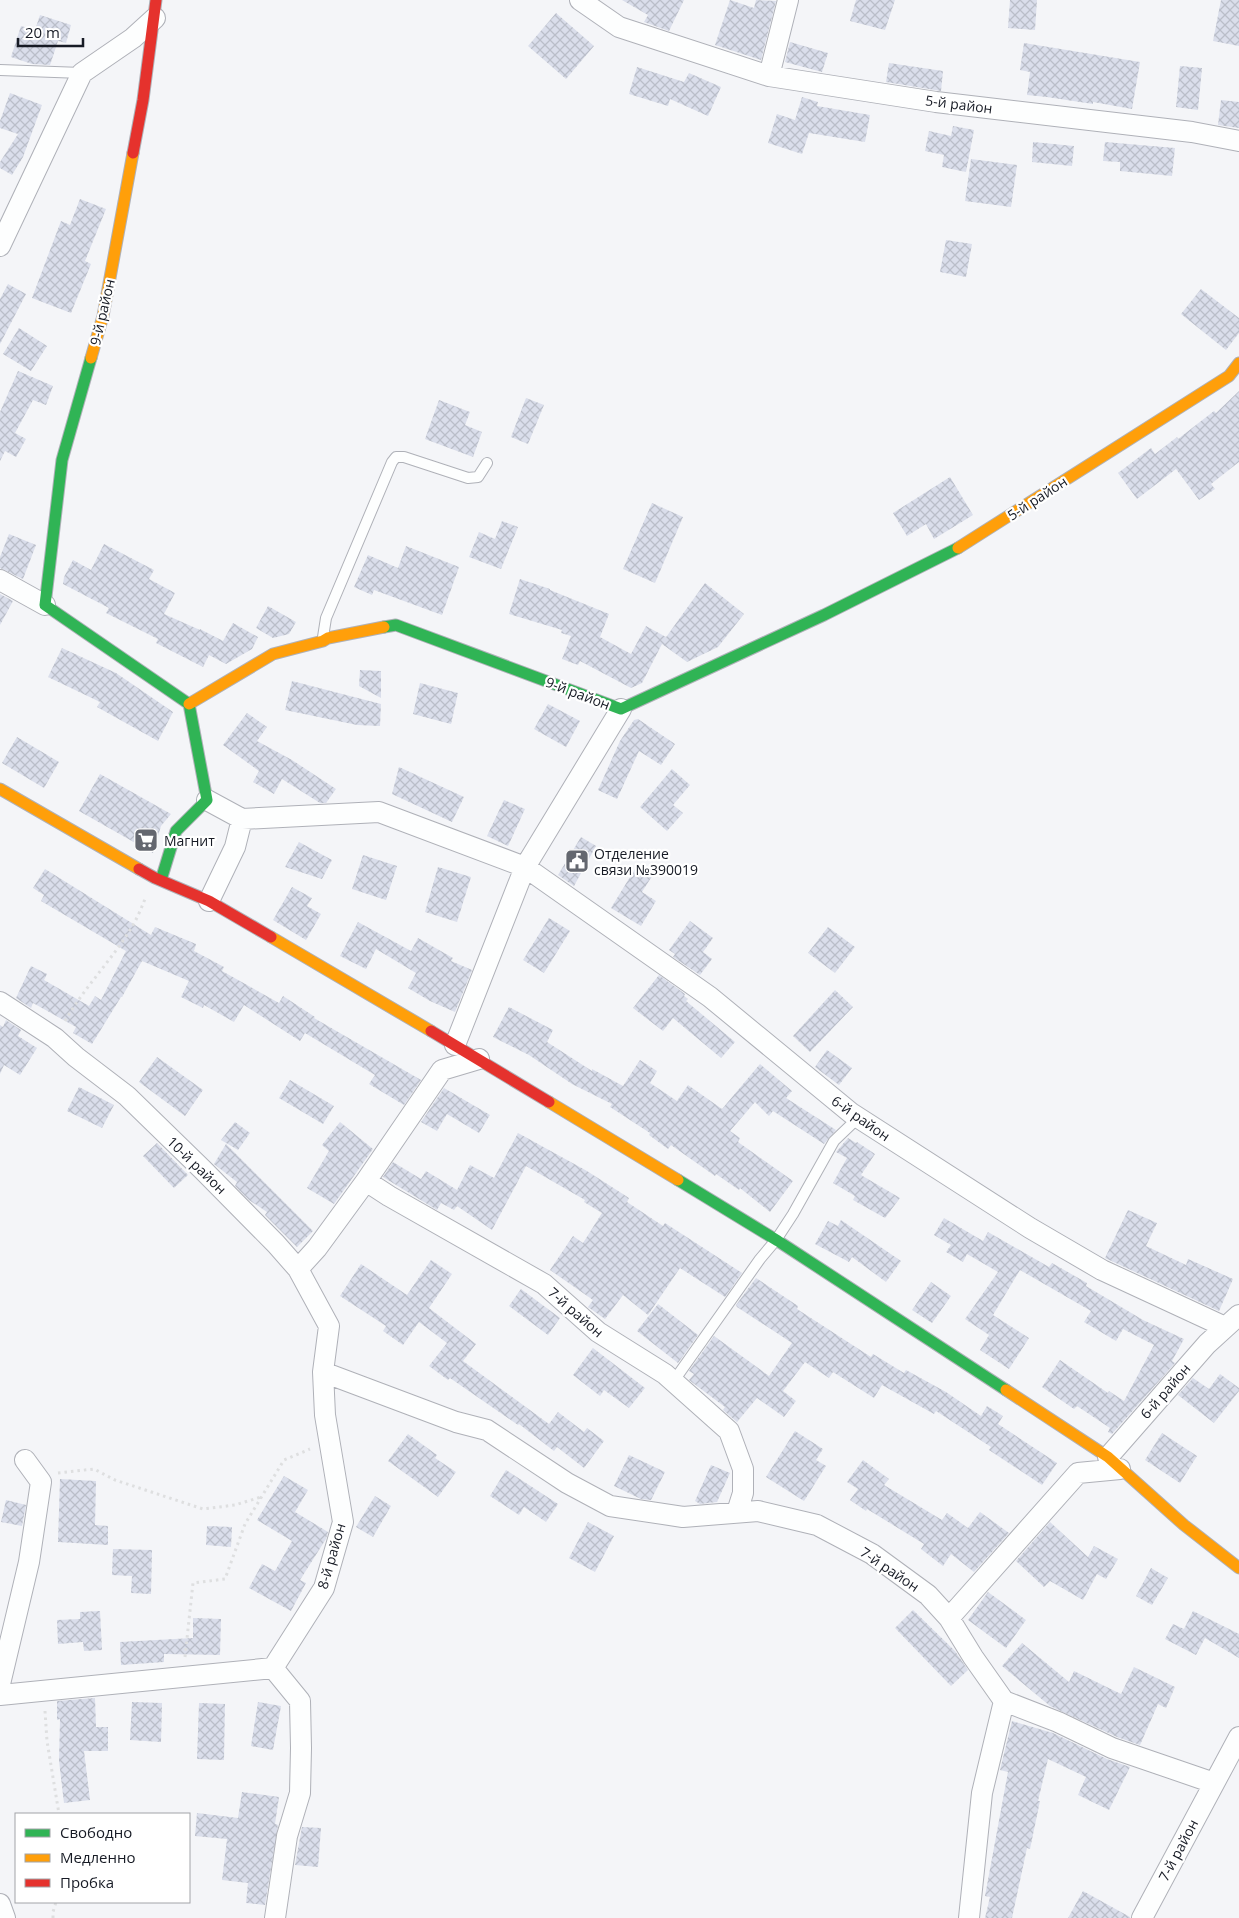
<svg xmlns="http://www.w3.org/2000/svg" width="1239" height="1918" viewBox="0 0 1239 1918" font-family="'Open Sans',sans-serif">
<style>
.building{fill:url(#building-cross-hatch)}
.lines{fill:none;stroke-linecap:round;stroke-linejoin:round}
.lane-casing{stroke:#afb1b8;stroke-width:12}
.street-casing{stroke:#afb1b8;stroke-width:22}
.fast-casing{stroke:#afb1b8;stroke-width:13}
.slow-casing{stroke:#afb1b8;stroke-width:13}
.jam-casing{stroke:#afb1b8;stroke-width:13}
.path{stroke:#dedfe0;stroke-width:3;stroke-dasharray:2.5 4;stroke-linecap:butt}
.lane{stroke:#fdfefe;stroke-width:10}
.street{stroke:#fdfefe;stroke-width:20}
.fast{stroke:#30b455;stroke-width:11}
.slow{stroke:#ff9f0a;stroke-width:11}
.jam{stroke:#e5322d;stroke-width:11}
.labels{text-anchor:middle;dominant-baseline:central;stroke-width:4.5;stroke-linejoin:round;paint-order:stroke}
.street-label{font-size:14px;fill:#171b25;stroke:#fff}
.poi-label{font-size:14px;fill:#171b25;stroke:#fff;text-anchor:start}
</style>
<defs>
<pattern id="building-cross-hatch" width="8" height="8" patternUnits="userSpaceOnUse" patternTransform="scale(1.25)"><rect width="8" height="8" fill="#dadeeb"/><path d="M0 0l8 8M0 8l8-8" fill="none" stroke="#babec9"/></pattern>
</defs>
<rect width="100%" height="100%" fill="#f4f5f8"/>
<!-- building -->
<path class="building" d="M 622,0 L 684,0 L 669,31 L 644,22 L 648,15 Z
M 730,0 L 754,8 L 756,0 L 776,1 L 761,60 L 715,45 Z
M 856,0 L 895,0 L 885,30 L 850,21 Z
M 1010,0 L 1037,0 L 1035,30 L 1008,28 Z
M 1221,0 L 1239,0 L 1239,46 L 1213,41 Z
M 556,13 L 594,46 L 566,79 L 528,46 Z
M 40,15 L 71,25 L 66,43 L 58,41 L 50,65 L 32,64 L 11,57 L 21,26 L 35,30 Z
M 790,42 L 828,53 L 822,72 L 785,62 Z
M 1024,43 L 1140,62 L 1132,109 L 1093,102 L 1093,104 L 1047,97 L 1027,95 L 1030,72 L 1020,70 Z
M 889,63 L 943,71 L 941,91 L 886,82 Z
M 1180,66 L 1202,68 L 1198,110 L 1176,107 Z
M 637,67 L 684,82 L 689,73 L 721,87 L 708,116 L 670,99 L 668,106 L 629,94 Z
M 10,93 L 42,105 L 23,157 L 12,175 L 0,168 L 0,162 L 18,134 L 0,128 L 0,121 Z
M 802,97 L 818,102 L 817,106 L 870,115 L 865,142 L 809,133 L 802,154 L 768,143 L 777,114 L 795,120 Z
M 1221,100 L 1239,102 L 1239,128 L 1218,125 Z
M 953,126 L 974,130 L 966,172 L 942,167 L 944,155 L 925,151 L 929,131 L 951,136 Z
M 1033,142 L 1074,146 L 1072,166 L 1032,162 Z
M 1105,142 L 1175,148 L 1172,176 L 1120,171 L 1120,162 L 1103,161 Z
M 971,159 L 1017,165 L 1011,207 L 965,201 Z
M 80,199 L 106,209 L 85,261 L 91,264 L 71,313 L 32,298 L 61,221 L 70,225 Z
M 946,240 L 972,244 L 966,277 L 940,272 Z
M 8,284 L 26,294 L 0,344 L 0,299 Z
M 1201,289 L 1239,318 L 1239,333 L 1226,350 L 1181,314 Z
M 19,328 L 47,346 L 31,371 L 3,354 Z
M 18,371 L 53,386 L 46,405 L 33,400 L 15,433 L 26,439 L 16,457 L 5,451 L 0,461 L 0,412 Z
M 1239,391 L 1239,462 L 1211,484 L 1215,489 L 1199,500 L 1176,469 L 1137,499 L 1118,473 L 1151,448 L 1155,454 L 1177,437 L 1178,439 L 1214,411 L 1216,413 Z
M 526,398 L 544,405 L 528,444 L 511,437 Z
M 439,400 L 470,412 L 465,425 L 482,432 L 473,457 L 425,439 Z
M 950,477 L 973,515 L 934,539 L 926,524 L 907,536 L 893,513 Z
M 652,503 L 683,517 L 655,583 L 623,569 Z
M 502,521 L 518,527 L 501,569 L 469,557 L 479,532 L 495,539 Z
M 9,534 L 36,545 L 23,579 L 0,568 L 0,557 Z
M 104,544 L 154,570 L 149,579 L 175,593 L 164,614 L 200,630 L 200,629 L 223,641 L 233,623 L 258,637 L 252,649 L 226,664 L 209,655 L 203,667 L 156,643 L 158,639 L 106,613 L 109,608 L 63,584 L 64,577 L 73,560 L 91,570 Z
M 406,546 L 459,567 L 442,615 L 374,590 L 372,595 L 354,587 L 368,555 L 398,568 Z
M 520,579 L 550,589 L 550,590 L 609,614 L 600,637 L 631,654 L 646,626 L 666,637 L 664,640 L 705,583 L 744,614 L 718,647 L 687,662 L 662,644 L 642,683 L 631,688 L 580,661 L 578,665 L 562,659 L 571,636 L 561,633 L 562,630 L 509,614 Z
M 0,594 L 13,601 L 0,625 Z
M 268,606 L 296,622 L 289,634 L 273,638 L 256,628 Z
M 62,648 L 116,673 L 173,712 L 158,741 L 97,707 L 100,702 L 48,677 Z
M 360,670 L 381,671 L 381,698 L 359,686 Z
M 292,681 L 381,704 L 380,726 L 357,725 L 285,710 Z
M 420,683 L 458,693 L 451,724 L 413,714 Z
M 548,704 L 580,721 L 566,747 L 534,729 Z
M 247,713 L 267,727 L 257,741 L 292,760 L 336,789 L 326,803 L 320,803 L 282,779 L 274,794 L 253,782 L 259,771 L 223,745 Z
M 638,719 L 675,744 L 661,765 L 639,751 L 617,799 L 598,790 L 620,741 L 634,720 Z
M 17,737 L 59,762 L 44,788 L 2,763 Z
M 399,767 L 464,797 L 452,822 L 392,794 Z
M 672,769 L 690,785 L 673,805 L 683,813 L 667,831 L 640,807 Z
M 100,774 L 171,814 L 161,826 L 153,853 L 79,811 Z
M 504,800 L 525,809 L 508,846 L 487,836 Z
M 581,837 L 596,846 L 574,886 L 558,875 Z
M 299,842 L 332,860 L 322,879 L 285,867 Z
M 363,855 L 397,866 L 386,900 L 352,889 Z
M 638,864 L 654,873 L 642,892 L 656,901 L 641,926 L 611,908 Z
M 438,867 L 471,877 L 457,922 L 425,912 Z
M 45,869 L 151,935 L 155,927 L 196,944 L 194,951 L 224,967 L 222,971 L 279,1003 L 283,996 L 315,1017 L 314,1018 L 421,1080 L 404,1105 L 369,1084 L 375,1075 L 305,1033 L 300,1041 L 244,1005 L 234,1022 L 204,1005 L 203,1008 L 181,997 L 189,981 L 142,961 L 122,997 L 121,997 L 92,1044 L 73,1033 L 76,1027 L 33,1003 L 31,1008 L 16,998 L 31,966 L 47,974 L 44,980 L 89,1006 L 95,996 L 101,1000 L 126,951 L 41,901 L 44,895 L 33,888 Z
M 292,887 L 312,898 L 307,906 L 321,914 L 306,940 L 273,920 Z
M 549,918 L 570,931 L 544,973 L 523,960 Z
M 690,921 L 713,938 L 703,952 L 712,959 L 700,975 L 673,957 L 675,954 L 669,950 Z
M 358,922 L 411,951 L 418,938 L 453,958 L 451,961 L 472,970 L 455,1012 L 430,1001 L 408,988 L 416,973 L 376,949 L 366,969 L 340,956 Z
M 828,927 L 855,947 L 835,973 L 808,953 Z
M 659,975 L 685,994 L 684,996 L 688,999 L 686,1001 L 735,1042 L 721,1058 L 673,1018 L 663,1031 L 633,1008 Z
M 835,990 L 853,1007 L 810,1052 L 793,1036 Z
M 509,1007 L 553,1030 L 547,1042 L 592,1071 L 592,1069 L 623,1086 L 640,1060 L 657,1071 L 650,1083 L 677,1101 L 688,1085 L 722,1109 L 760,1064 L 792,1091 L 786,1098 L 836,1130 L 824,1144 L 773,1111 L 769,1116 L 755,1102 L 730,1131 L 740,1138 L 738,1142 L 793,1181 L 770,1212 L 740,1188 L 739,1190 L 716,1174 L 715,1176 L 671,1145 L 668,1149 L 649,1135 L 650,1133 L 610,1107 L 612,1104 L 572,1084 L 529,1055 L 493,1037 Z
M 6,1020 L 21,1030 L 18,1036 L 37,1048 L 20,1075 L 4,1065 L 0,1074 L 0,1025 L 3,1027 Z
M 827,1050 L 852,1068 L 839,1085 L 815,1067 Z
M 157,1057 L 203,1090 L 185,1116 L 139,1082 Z
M 290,1080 L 334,1106 L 323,1124 L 279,1098 Z
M 79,1087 L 114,1105 L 102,1128 L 67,1111 Z
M 444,1088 L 490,1115 L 479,1133 L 447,1114 L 437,1131 L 421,1122 Z
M 235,1122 L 250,1133 L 238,1150 L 221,1140 Z
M 340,1122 L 373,1149 L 334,1204 L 307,1188 L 329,1151 L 322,1145 Z
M 518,1133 L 587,1171 L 629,1198 L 627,1202 L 663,1226 L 665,1223 L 742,1273 L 725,1297 L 680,1268 L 648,1315 L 623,1295 L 605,1319 L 588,1307 L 593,1300 L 550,1270 L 573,1236 L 583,1243 L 602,1213 L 584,1202 L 585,1200 L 526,1166 L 492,1230 L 457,1206 L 454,1210 L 441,1203 L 437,1210 L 383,1177 L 393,1162 L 421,1179 L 426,1171 L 457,1190 L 470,1165 L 494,1178 Z
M 848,1138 L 856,1143 L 857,1142 L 875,1154 L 861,1175 L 900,1198 L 885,1218 L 853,1200 L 855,1196 L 833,1183 L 847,1158 L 836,1152 Z
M 157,1143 L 188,1175 L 174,1188 L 143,1156 Z
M 226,1144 L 313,1231 L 297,1247 L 265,1215 L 267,1212 L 249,1200 L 235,1186 L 237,1182 L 214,1164 Z
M 1128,1210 L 1157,1223 L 1146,1246 L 1186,1265 L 1188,1259 L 1233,1279 L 1219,1311 L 1105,1258 Z
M 944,1218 L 983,1241 L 988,1232 L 1049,1267 L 1052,1263 L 1087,1283 L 1086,1286 L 1143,1320 L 1184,1339 L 1172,1361 L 1175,1363 L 1112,1434 L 1108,1432 L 1110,1428 L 1077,1406 L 1074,1409 L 1042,1387 L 1060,1360 L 1108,1393 L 1109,1391 L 1124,1401 L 1154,1345 L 1123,1329 L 1116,1341 L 1084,1322 L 1091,1311 L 1020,1270 L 993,1315 L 1029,1338 L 1009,1369 L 980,1350 L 989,1335 L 965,1319 L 998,1272 L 967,1254 L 963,1262 L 946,1252 L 951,1245 L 934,1235 Z
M 841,1220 L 901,1261 L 886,1282 L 852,1257 L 849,1262 L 815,1244 L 828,1221 L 838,1226 Z
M 431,1260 L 452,1274 L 429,1308 L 476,1344 L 463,1361 L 549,1424 L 558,1412 L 584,1432 L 587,1428 L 604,1441 L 584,1468 L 557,1447 L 554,1451 L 519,1424 L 518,1425 L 450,1378 L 448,1380 L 429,1366 L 447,1343 L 419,1322 L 403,1345 L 383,1331 L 386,1326 L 340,1296 L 361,1264 L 407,1295 Z
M 756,1278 L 798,1306 L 797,1309 L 871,1357 L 873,1354 L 904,1373 L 906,1370 L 946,1392 L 981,1416 L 987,1406 L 1003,1416 L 998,1424 L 1057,1463 L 1042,1485 L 989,1450 L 991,1447 L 936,1411 L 934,1414 L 882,1385 L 874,1398 L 833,1372 L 829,1378 L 805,1362 L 783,1391 L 796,1401 L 784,1417 L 757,1398 L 737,1422 L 723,1410 L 725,1407 L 689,1380 L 694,1374 L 689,1371 L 714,1336 L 769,1376 L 792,1343 L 737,1307 L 736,1305 Z
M 931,1282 L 951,1296 L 932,1323 L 912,1310 Z
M 521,1289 L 560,1318 L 548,1335 L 509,1306 Z
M 658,1304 L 698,1335 L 678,1363 L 637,1331 Z
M 593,1348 L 645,1388 L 629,1408 L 604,1390 L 600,1396 L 573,1375 Z
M 1220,1374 L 1239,1388 L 1239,1391 L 1214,1423 L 1178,1395 L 1193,1378 L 1209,1389 Z
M 795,1431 L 823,1449 L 816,1460 L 826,1466 L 804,1501 L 766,1477 Z
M 1162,1433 L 1197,1456 L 1180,1483 L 1145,1460 Z
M 408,1434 L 437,1455 L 435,1458 L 456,1472 L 438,1497 L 388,1461 Z
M 629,1455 L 665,1472 L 651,1500 L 641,1499 L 614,1486 Z
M 863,1460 L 889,1479 L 884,1485 L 942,1520 L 947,1513 L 968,1528 L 980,1512 L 1009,1533 L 974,1572 L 951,1554 L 943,1566 L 921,1549 L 924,1544 L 867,1509 L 866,1511 L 850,1500 L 858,1489 L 847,1482 Z
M 711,1465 L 730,1473 L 717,1502 L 700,1504 L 695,1501 Z
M 506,1470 L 558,1504 L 546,1522 L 524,1507 L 519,1515 L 490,1496 Z
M 284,1476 L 308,1490 L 295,1512 L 328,1532 L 326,1539 L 300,1580 L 306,1583 L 291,1611 L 249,1588 L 262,1564 L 275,1571 L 292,1541 L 257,1520 Z
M 60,1479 L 96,1481 L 95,1525 L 108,1526 L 108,1545 L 58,1542 Z
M 375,1496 L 391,1506 L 373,1537 L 356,1527 Z
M 6,1500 L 26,1505 L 22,1526 L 1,1522 Z
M 588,1522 L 614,1536 L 595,1572 L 569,1558 Z
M 1050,1522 L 1088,1557 L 1094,1546 L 1118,1559 L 1106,1579 L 1097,1574 L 1083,1600 L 1050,1581 L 1044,1587 L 1016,1561 Z
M 207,1526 L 232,1527 L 231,1547 L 206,1545 Z
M 113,1549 L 152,1550 L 151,1594 L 131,1593 L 132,1576 L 112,1575 Z
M 1151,1568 L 1168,1578 L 1152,1605 L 1136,1596 Z
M 988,1592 L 1026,1620 L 1006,1648 L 968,1620 Z
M 913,1610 L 955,1651 L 968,1670 L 951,1686 L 895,1628 Z
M 100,1611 L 102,1650 L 84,1651 L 83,1642 L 58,1644 L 57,1620 L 80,1619 L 80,1612 Z
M 1193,1611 L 1239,1634 L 1239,1658 L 1205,1638 L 1196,1655 L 1165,1639 L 1173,1624 L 1184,1629 Z
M 193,1618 L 221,1619 L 220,1655 L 164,1654 L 164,1662 L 121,1665 L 120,1642 L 193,1638 Z
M 1022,1643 L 1069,1682 L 1074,1671 L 1121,1694 L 1134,1667 L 1175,1687 L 1166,1708 L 1158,1704 L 1140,1745 L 1117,1737 L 1050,1706 L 1002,1666 Z
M 95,1698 L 96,1727 L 108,1727 L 108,1751 L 84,1751 L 90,1800 L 64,1803 L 59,1761 L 60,1719 L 57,1720 L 57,1701 Z
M 132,1702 L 162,1703 L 161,1742 L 130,1740 Z
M 258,1702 L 281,1706 L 273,1750 L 251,1746 Z
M 199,1703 L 225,1704 L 224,1760 L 197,1759 Z
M 1012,1721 L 1053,1733 L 1107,1759 L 1130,1767 L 1109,1810 L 1078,1795 L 1086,1777 L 1048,1759 L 1038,1801 L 1040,1801 L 1030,1849 L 1027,1848 L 1012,1918 L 985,1918 L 990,1897 L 985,1896 L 1008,1772 L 1000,1770 Z
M 242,1792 L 279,1797 L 275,1824 L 278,1825 L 265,1905 L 246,1903 L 248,1883 L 222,1880 L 227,1839 L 195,1836 L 197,1813 L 238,1818 Z
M 302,1827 L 321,1828 L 318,1867 L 295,1865 Z
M 1083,1891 L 1130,1917 L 1130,1918 L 1068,1918 Z"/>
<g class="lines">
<!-- lane casing -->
<g class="lane-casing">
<path id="lane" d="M 0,70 L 82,73
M 323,637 L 326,618 L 392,462 L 396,457 L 404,457 L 468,478 L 478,477 L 487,463
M 673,1382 L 760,1259 L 776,1240 L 793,1214 L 834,1141 L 858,1118"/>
</g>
<!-- street casing -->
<g class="street-casing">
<path id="street" d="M 580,0 L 619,27 L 769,76 L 936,102 L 1192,132 L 1239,141
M 769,76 L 788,0
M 0,246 L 82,73 L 133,38 L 155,18
M 0,580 L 45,605
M 207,800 L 242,819 L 235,847 L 209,901
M 242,819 L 379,812 L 525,867 L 710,997 L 851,1113 L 1030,1228 L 1102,1270 L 1225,1327
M 0,1002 L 55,1038 L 76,1057 L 127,1096 L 203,1170 L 276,1244 L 298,1269 L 329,1326 L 323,1372 L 325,1415 L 343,1522 L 324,1588 L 273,1668 L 0,1695
M 455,1045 L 525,867 L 621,709
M 366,1181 L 389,1196 L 544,1284 L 598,1332 L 665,1374 L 729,1431 L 743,1469 L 743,1493 L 737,1512
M 298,1269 L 317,1248 L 366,1181 L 442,1070 L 479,1059
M 323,1372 L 456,1422 L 487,1430 L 567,1483 L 610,1506 L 683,1517 L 758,1511 L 817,1525 L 872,1554 L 928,1595 L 949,1618
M 1108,1457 L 1207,1344 L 1239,1315
M 273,1668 L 300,1701 L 301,1748 L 300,1793 L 287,1836 L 275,1918
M 0,1684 L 29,1562 L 41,1482 L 25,1460
M 1004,1701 L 1058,1722 L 1112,1748 L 1214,1783
M 0,1904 L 5,1918
M 969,1918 L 982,1793 L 1004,1701 L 973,1657 L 949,1618 L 1078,1473 L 1120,1469
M 1142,1918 L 1239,1737"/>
</g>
<!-- fast casing -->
<g class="fast-casing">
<path id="fast" d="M 91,358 L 62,460 L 45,605 L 189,704
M 384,627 L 396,625 L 621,709 L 824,615 L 958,548
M 161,880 L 176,831 L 207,800 L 189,704
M 678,1180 L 778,1241 L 1006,1390"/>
</g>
<!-- slow casing -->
<g class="slow-casing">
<path id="slow" d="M 91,358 L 103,316 L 133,153
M 958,548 L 1229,376 L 1239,363
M 189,704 L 273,654 L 323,641 L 328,638 L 384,627
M 0,789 L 139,869
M 271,937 L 431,1031
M 549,1102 L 678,1180
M 1006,1390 L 1108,1457 L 1184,1525 L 1239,1568"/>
</g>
<!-- jam casing -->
<g class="jam-casing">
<path id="jam" d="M 133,153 L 143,100 L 156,0
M 139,869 L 155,878 L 209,901 L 271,937
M 431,1031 L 549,1102"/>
</g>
<!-- path -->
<path class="path" d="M 65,1021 C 84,988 110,962 130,930 C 136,921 141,909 145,899
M 58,1473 L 94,1469 L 115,1480 L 203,1509 L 235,1505 L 261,1497
M 185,1657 L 193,1583 L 225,1579 L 245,1524 L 284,1460 L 310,1449
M 45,1711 L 47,1741 L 59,1814
M 53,1918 L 53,1912 L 56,1902"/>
<!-- lane -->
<use href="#lane" class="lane"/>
<!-- street -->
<use href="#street" class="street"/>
<!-- fast -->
<use href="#fast" class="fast"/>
<!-- slow -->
<use href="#slow" class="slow"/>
<!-- jam -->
<use href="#jam" class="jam"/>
</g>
<!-- icons -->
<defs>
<g id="supermarket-square" transform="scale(1.25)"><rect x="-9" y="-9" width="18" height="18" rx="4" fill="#64676f" stroke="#fff"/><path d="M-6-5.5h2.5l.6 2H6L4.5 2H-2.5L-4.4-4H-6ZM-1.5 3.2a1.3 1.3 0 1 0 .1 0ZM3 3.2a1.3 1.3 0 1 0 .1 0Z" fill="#fff"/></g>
<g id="civic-square" transform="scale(1.25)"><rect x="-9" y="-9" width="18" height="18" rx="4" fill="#64676f" stroke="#fff"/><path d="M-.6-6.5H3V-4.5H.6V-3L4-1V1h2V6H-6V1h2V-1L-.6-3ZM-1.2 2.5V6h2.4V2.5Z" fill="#fff"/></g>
</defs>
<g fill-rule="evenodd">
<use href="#supermarket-square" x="146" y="840"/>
<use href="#civic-square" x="577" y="861"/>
</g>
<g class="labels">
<!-- street labels -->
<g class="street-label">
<text transform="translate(959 104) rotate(7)">5-й район</text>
<text transform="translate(102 312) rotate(-77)">9-й район</text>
<text transform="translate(1037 498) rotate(-33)">5-й район</text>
<text transform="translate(578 693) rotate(21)">9-й район</text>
<text transform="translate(861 1118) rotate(35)">6-й район</text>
<text transform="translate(197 1165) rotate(44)">10-й район</text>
<text transform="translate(576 1312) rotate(41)">7-й район</text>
<text transform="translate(1165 1391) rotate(-49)">6-й район</text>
<text transform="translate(331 1556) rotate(-74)">8-й район</text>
<text transform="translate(890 1569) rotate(34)">7-й район</text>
<text transform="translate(1178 1850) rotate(-62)">7-й район</text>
</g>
<!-- poi labels -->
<g class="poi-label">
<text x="164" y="840">Магнит</text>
<text x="594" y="853">Отделение<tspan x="594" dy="16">связи №390019</tspan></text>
</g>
</g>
<!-- legend -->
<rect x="15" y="1813" width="175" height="90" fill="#ffffff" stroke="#a2a4a8"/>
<rect x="25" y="1829" width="25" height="8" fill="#30b455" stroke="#a2a4a8"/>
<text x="60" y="1838" font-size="15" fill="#171b25">Свободно</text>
<rect x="25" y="1854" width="25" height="8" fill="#ff9f0a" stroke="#a2a4a8"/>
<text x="60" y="1863" font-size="15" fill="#171b25">Медленно</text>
<rect x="25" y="1879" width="25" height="8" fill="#e5322d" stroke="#a2a4a8"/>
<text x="60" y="1888" font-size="15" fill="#171b25">Пробка</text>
<!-- scale -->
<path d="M18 38v8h65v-8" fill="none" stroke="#171b25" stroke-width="2.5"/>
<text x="25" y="38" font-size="15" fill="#171b25" stroke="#ffffff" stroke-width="4" paint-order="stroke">20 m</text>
</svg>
